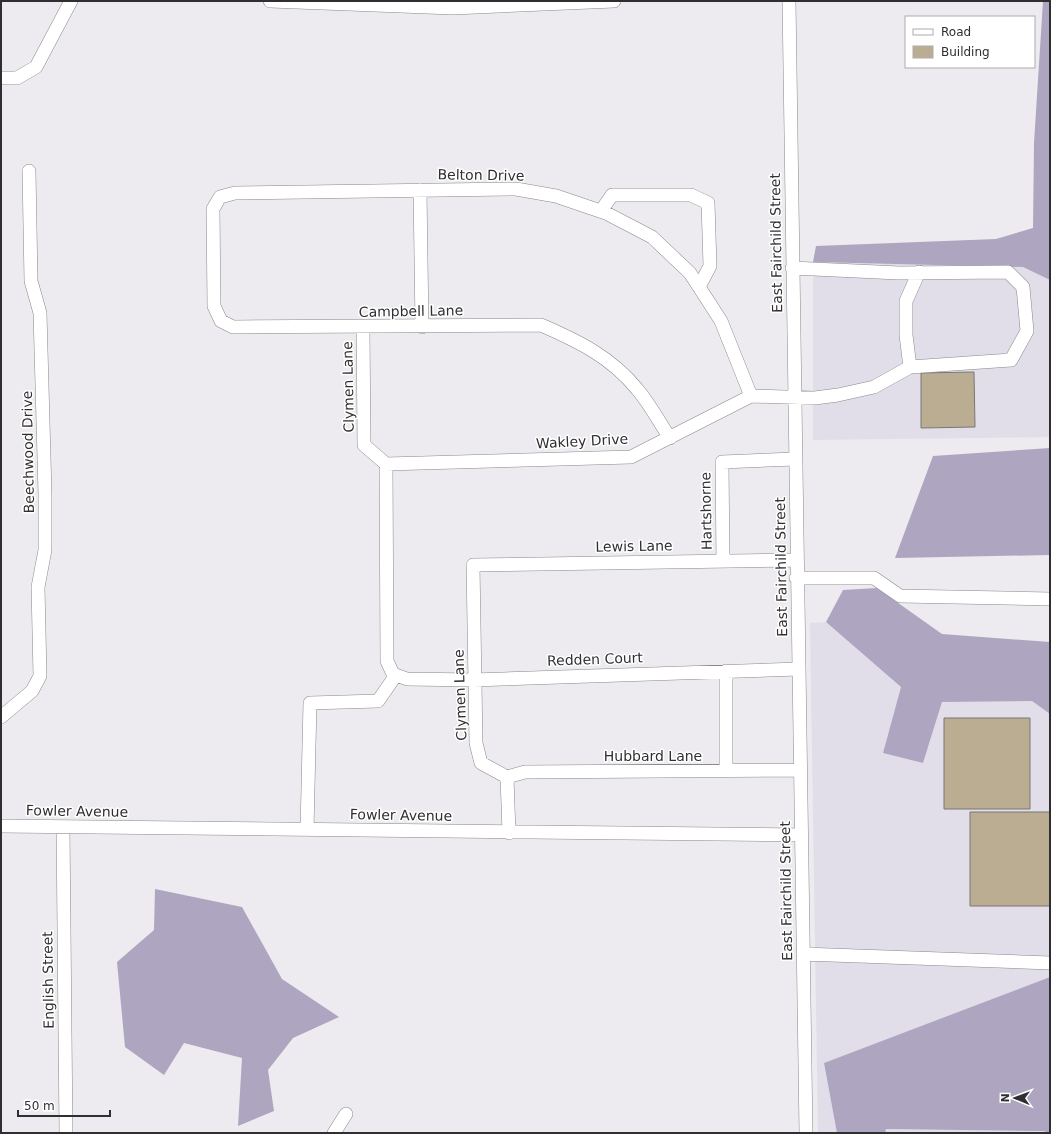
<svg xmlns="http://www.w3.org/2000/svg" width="1051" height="1134" viewBox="0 0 1051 1134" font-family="'DejaVu Sans',sans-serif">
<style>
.built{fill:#e1dee9}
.forest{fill:#aea5c1}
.building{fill:#baad92;stroke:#787774}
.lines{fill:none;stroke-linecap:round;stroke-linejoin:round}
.minor-casing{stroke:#89888b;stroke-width:14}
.minor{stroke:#fff;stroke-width:13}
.labels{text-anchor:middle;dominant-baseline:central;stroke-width:3;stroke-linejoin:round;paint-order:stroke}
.street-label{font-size:14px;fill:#2f2e30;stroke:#fff}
</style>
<rect width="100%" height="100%" fill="#edebef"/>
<!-- built -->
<path class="built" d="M 813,262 L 1023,267 L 1050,280 L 1050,437 L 813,440 Z
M 826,622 L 901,687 L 883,753 L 923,763 L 942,702 L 1032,701 L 1050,714 L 1050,977 L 824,1063 L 837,1133 L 818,1133 L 810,623 Z
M 885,1129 L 1043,1131 L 1046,1133 L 885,1133 Z"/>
<!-- forest -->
<path class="forest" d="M 1043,1 L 1050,1 L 1050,280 L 1023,267 L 813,262 L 816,246 L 996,239 L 1033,228 L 1034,143 Z
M 1050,448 L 1050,555 L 895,558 L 933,456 Z
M 877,588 L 942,634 L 1050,642 L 1050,714 L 1032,701 L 942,702 L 923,763 L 883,753 L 901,687 L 826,622 L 843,590 Z
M 155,889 L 242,907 L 282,979 L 339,1017 L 293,1038 L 268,1070 L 274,1111 L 238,1126 L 242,1058 L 184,1043 L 164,1075 L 125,1047 L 117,962 L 154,930 Z
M 1050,977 L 1050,1133 L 1043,1131 L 886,1129 L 885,1133 L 837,1133 L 824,1063 Z"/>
<!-- building -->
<path class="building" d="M 974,372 L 975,427 L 921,428 L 921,373 Z
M 944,718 L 1030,718 L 1030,809 L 944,809 Z
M 970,812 L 1050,812 L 1050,906 L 970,906 Z"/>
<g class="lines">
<!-- minor casing -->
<g class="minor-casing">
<path id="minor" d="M 270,1 L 453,8 L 614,1
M 789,1 L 806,1133
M 1,78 L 17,78 L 36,67 L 71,1
M 420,190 L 422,327
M 601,211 L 612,195 L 691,195 L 708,203 L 710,266 L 699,287
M 363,328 L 364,445 L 386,464 L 631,457 L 751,396 L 815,398 L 838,395 L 874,387 L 910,367 L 1011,360 L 1027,331 L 1023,287 L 1008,272 L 899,273 L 792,268
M 910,367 L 906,335 L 906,301 L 919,272
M 670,438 C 659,422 650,404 637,389 C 611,357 578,341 541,325 L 233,327 L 221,321 L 214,306 L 213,209 L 220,197 L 235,193 L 516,189 L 556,196 L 606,213 L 652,237 L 690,273 L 721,321 L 751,396
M 386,464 L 387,661 L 393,674 L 407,679 L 474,680 L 798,669
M 723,561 L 722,462 L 795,459
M 796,578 L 874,578 L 900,596 L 1050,599
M 726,671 L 726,771
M 1,717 L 32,691 L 40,676 L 38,587 L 45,550 L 45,494 L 40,313 L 31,281 L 29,171
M 507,777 L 525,772 L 800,770
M 1,826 L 801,835
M 63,827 L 66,1133
M 307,830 L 310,703 L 378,701 L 396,675
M 509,833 L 507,777 L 481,763 L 476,743 L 473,565 L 796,560
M 803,954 L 1050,963
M 334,1133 L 346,1114"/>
</g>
<!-- minor -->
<use href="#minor" class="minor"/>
</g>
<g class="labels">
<!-- street labels -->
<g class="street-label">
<text transform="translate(481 175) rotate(1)">Belton Drive</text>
<text transform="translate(776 243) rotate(-91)">East Fairchild Street</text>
<text transform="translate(411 311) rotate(-1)">Campbell Lane</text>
<text transform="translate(348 387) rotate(-91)">Clymen Lane</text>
<text transform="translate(582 441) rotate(-3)">Wakley Drive</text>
<text transform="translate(28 452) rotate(-91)">Beechwood Drive</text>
<text transform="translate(706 511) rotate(-91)">Hartshorne</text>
<text transform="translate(634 546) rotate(-1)">Lewis Lane</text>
<text transform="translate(781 567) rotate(-91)">East Fairchild Street</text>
<text transform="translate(595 659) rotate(-2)">Redden Court</text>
<text transform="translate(460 695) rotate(-92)">Clymen Lane</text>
<text x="653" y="756">Hubbard Lane</text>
<text transform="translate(77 811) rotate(1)">Fowler Avenue</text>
<text transform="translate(401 815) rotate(1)">Fowler Avenue</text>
<text transform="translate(786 891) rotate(-91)">East Fairchild Street</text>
<text transform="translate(48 980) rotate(-91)">English Street</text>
</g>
</g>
<!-- border -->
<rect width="1051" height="1134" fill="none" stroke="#2f2e30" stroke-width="4"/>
<!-- legend -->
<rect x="905" y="16" width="130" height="52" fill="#ffffff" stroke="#acabac"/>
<rect x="913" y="29" width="20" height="6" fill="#ffffff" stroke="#acabac"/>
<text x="941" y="36" font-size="12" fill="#2f2e30">Road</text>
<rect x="913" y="46" width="20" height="12" fill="#baad92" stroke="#acabac"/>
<text x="941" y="56" font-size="12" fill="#2f2e30">Building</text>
<!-- north arrow -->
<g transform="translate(1015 1098) rotate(271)" stroke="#ffffff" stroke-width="3" paint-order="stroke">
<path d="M0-3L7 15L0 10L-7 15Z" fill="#2f2e30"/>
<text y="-6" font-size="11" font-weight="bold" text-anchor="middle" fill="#2f2e30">N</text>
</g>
<!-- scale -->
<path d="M18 1110v6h92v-6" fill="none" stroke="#2f2e30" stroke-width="2"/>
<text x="24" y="1110" font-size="12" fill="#2f2e30" stroke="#ffffff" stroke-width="3" paint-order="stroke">50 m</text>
</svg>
